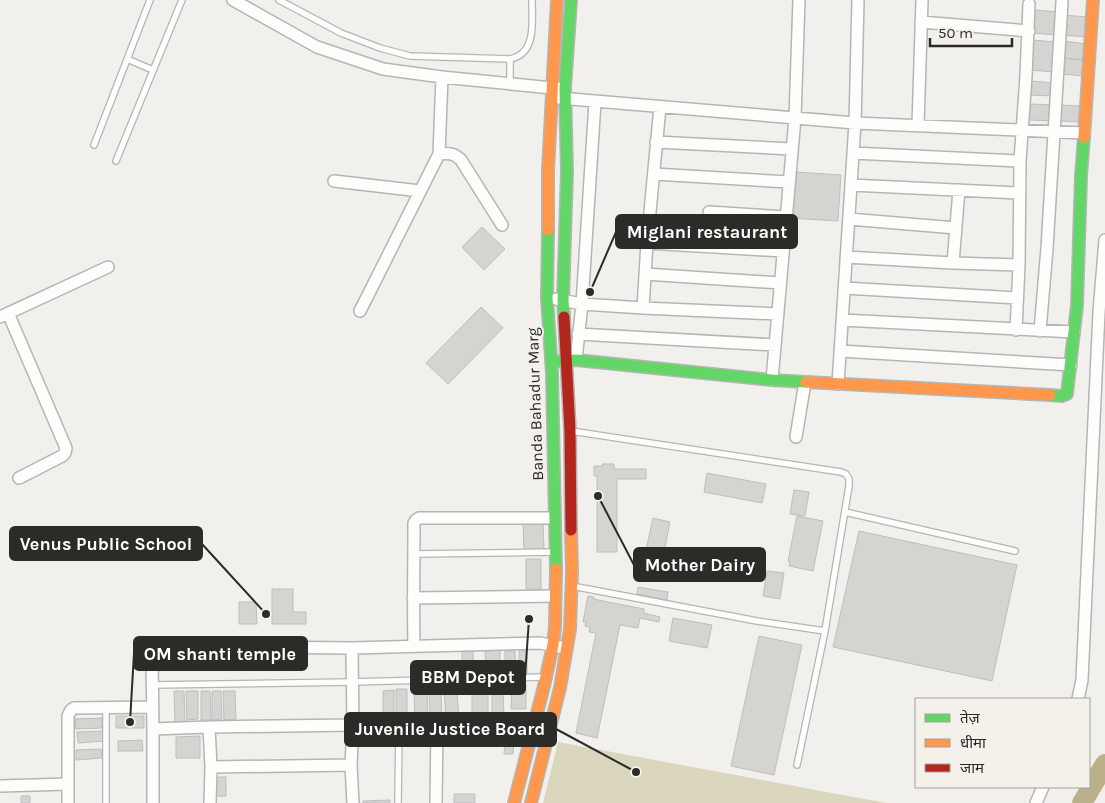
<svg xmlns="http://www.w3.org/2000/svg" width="1105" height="803" viewBox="0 0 1105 803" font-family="Karla,'Noto Sans Devanagari',sans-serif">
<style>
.green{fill:#dbd6be}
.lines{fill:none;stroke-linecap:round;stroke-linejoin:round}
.river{stroke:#bab18b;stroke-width:20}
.building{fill:#d5d4d1;stroke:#bfbebc}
.lane-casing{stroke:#b5b5b2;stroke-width:8}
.street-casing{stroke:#b5b5b2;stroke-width:14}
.fast-casing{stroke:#b5b5b2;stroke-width:14}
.slow-casing{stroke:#b5b5b2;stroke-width:14}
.jam-casing{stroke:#b5b5b2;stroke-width:14}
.lane{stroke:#fdfdfc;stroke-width:5.5}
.street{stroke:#fdfdfc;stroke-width:11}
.fast{stroke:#63d668;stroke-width:11}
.slow{stroke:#ff974d;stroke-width:11}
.jam{stroke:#b3261e;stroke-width:11}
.labels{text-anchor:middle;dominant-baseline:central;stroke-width:4;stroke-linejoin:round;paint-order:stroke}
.street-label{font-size:16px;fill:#2b2b28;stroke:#f3f1ea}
.leader{fill:none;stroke:#2b2b28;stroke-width:2}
.callout-dot{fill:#2b2b28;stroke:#f3f1ea;stroke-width:2}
.callout{fill:#2b2b28;stroke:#2b2b28;stroke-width:2}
.callout-label{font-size:18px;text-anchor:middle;font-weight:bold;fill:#fff}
</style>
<rect width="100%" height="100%" fill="#f1f0ec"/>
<!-- green -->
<path class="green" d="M 558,742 L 886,803 L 543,803 Z"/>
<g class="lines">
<!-- river -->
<path class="river" d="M 1082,803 L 1105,764"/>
</g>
<!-- building -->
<path class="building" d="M 1034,10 L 1060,12 L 1058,35 L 1032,33 Z
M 1063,15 L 1088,17 L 1087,37 L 1061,35 Z
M 1031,40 L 1058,42 L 1055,72 L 1028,70 Z
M 1063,41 L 1087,44 L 1085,60 L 1061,58 Z
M 1061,58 L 1085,60 L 1084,76 L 1060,74 Z
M 1030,81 L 1054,83 L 1053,96 L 1029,95 Z
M 1030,104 L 1054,105 L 1053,121 L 1029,120 Z
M 1058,105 L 1082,106 L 1081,122 L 1057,121 Z
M 794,172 L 841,175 L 838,221 L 791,218 Z
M 482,227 L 505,249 L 484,270 L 462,247 Z
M 481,307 L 503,328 L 448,384 L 426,363 Z
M 602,464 L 614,464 L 614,469 L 646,469 L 646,479 L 617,479 L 617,552 L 597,552 L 597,476 L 594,476 L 594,466 L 602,466 Z
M 707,473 L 766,484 L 762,503 L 704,492 Z
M 794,490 L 809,492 L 805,516 L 790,514 Z
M 797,516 L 823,521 L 813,571 L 789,566 L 790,562 L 788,561 Z
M 653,518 L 670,522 L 664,553 L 646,550 Z
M 543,521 L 544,551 L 524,551 L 523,522 Z
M 859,531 L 1017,565 L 992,681 L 833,647 Z
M 526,559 L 541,559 L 541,589 L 526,589 Z
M 767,571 L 784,573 L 780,599 L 763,596 Z
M 638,587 L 668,592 L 667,600 L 637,594 Z
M 272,589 L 293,589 L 293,612 L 306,612 L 306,624 L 272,624 Z
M 588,596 L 594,597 L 593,599 L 644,609 L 644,613 L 660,617 L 659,622 L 640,618 L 638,628 L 620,625 L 597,738 L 576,733 L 596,633 L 589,632 L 590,627 L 585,626 L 586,622 L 583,622 Z
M 239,602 L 256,602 L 257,624 L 239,624 Z
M 673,618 L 712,625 L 707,648 L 669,641 Z
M 759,636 L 802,645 L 774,775 L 731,766 Z
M 462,648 L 473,648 L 474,677 L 462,677 Z
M 500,650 L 500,673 L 486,673 L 485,651 Z
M 505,651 L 515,651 L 516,674 L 505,674 Z
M 519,651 L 527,651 L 527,674 L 519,674 Z
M 512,685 L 526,685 L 526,709 L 511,709 Z
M 396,689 L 407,689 L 407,719 L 396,719 Z
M 472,689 L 488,689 L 488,719 L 472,720 Z
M 492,689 L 503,689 L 504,717 L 492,717 Z
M 394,690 L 394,718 L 383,718 L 383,691 Z
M 429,690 L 441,690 L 442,720 L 430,721 Z
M 174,691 L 184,691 L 185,722 L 175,722 Z
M 186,691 L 198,691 L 198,719 L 187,720 Z
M 201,691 L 210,691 L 211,720 L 201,720 Z
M 212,691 L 221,691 L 222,719 L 212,720 Z
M 223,691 L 235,691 L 236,719 L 224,720 Z
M 427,691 L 428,721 L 415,722 L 414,692 Z
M 444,691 L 457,691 L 459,719 L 446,720 Z
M 116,716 L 144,716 L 144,728 L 116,728 Z
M 102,718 L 102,728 L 76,729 L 75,719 Z
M 104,731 L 104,741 L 78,743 L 77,732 Z
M 506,731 L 515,732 L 513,754 L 504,754 Z
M 200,736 L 200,758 L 176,758 L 176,737 Z
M 142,740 L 143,751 L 118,751 L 118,741 Z
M 101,749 L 102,758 L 76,760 L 76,750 Z
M 216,777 L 226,777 L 226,796 L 216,796 Z
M 454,794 L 475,794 L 475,803 L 454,803 Z
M 21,796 L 30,796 L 30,803 L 21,803 Z
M 390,800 L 390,803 L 363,803 L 363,801 Z"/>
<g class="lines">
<!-- lane casing -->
<g class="lane-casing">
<path id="lane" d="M 279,0 L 341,33 L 380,48 L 410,56 L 510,59 L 510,84
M 127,59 L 153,70
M 510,59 C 537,54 532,21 532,0
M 94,145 L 150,0
M 116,161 L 182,0
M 571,431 L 841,472 L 846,474 L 849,479 L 849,486 L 825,631 L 797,765
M 845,512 L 1015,551
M 414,554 L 555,552
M 572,586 L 757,621 L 825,631
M 152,685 L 352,682 L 543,677
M 106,708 L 106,803
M 398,803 L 399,727"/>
</g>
<!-- street casing -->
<g class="street-casing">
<path id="street" d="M 233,0 L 317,47 L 383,69 L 442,77 L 552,88 L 559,88
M 921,22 L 1029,31
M 559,98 L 855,123 L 1084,133
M 918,125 L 922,0
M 656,142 L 792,149
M 853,153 L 1020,161
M 439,154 C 449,153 454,153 461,160 L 502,225
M 654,174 L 789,182
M 334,181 L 420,191
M 851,185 L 1019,193
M 709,212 L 786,217
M 849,219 L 956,228
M 647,243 L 783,251
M 846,257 L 953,263 L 1019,265
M 953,263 L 959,190
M 645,274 L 780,283
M 844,288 L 1017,298
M 556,299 L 582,304 L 643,308 L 778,314
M 643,308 L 647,243 L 660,107
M 360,311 L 439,154 L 442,77
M 8,313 L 66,448 L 65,453 L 62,456 L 19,478
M 0,317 L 108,267
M 842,320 L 1074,332
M 1016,330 L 1019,265 L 1020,161 L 1026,76 L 1029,4
M 1040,331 L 1047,248 L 1062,2
M 578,334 L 775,345
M 840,351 L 1071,365
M 576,360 L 582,304 L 595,102
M 772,380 L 795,118 L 799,0
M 838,384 L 855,123 L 858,0
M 796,437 L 805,382
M 413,598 L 555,596
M 414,646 C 413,605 414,564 414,523 L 416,520 L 419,518 L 554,518
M 352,648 L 353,725 L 351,765 L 353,803
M 1078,699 L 1082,680 L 1099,312 L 1105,240
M 209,727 L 153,729 L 152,659 C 154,651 158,649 165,646 L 352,648 L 540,643 L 560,647
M 153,729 L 153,803
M 211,767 L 351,765
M 68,784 L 68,716 L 71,710 L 74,708 L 152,707
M 0,786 L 68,784 L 68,803
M 210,803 L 211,767 L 209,727 L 353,725 L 399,727 L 534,723 L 540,724
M 436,803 L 437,726
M 1036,803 L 1043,787"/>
</g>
<!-- fast casing -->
<g class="fast-casing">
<path id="fast" d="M 548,230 L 547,298 L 552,373 L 556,569
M 564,317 L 563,300 L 567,171 L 565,88 L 571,0
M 552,362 L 576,360 L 772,380 L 806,382
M 1050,395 L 1062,396 L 1067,394 L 1077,305 L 1081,176 L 1084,137"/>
</g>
<!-- slow casing -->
<g class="slow-casing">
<path id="slow" d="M 1084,137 L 1093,0
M 548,230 L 548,170 L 557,0
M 806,382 L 1050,395
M 514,803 L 544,686 L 553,645 L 555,627 L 556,569
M 531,803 L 560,688 L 570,629 L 572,572 L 571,530"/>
</g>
<!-- jam casing -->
<g class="jam-casing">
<path id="jam" d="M 564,317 L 570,431 L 571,530"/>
</g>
<!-- lane -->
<use href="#lane" class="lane"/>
<!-- street -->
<use href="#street" class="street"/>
<!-- fast -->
<use href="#fast" class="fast"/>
<!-- slow -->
<use href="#slow" class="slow"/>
<!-- jam -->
<use href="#jam" class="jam"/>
</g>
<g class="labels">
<!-- street labels -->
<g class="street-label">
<text transform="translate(535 404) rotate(-92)">Banda Bahadur Marg</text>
</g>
</g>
<!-- callouts -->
<path class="leader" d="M590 292L616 232M266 614L202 544M598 496L634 565M130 722L134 653M529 619L525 677M636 772L556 729"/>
<g class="callout-dot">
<circle cx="590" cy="292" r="5"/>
<circle cx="266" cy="614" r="5"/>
<circle cx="598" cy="496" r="5"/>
<circle cx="130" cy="722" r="5"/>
<circle cx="529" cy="619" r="5"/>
<circle cx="636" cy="772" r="5"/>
</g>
<g class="callout">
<rect x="616" y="215" width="181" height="33" rx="5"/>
<rect x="10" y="527" width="192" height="33" rx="5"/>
<rect x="634" y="548" width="131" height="33" rx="5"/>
<rect x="134" y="637" width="173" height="33" rx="5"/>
<rect x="411" y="661" width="114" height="33" rx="5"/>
<rect x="345" y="713" width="211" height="33" rx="5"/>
</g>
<g class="callout-label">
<text x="707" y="238">Miglani restaurant</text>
<text x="106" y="550">Venus Public School</text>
<text x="700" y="571">Mother Dairy</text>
<text x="220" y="660">OM shanti temple</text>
<text x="468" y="683">BBM Depot</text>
<text x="450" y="735">Juvenile Justice Board</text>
</g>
<!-- legend -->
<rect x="915" y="698" width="175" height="90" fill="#f3f1ea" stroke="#a3a29c"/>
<rect x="925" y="714" width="25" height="8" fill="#63d668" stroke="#a3a29c"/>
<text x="960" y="723" font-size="15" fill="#2b2b28">तेज़</text>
<rect x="925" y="739" width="25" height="8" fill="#ff974d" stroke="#a3a29c"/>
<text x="960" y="748" font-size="15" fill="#2b2b28">धीमा</text>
<rect x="925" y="764" width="25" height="8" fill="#b3261e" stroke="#a3a29c"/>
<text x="960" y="773" font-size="15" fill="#2b2b28">जाम</text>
<!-- scale -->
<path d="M930 38v8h82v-8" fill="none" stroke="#2b2b28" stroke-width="2.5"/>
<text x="938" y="38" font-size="15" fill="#2b2b28" stroke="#f3f1ea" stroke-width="4" paint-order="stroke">50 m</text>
</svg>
